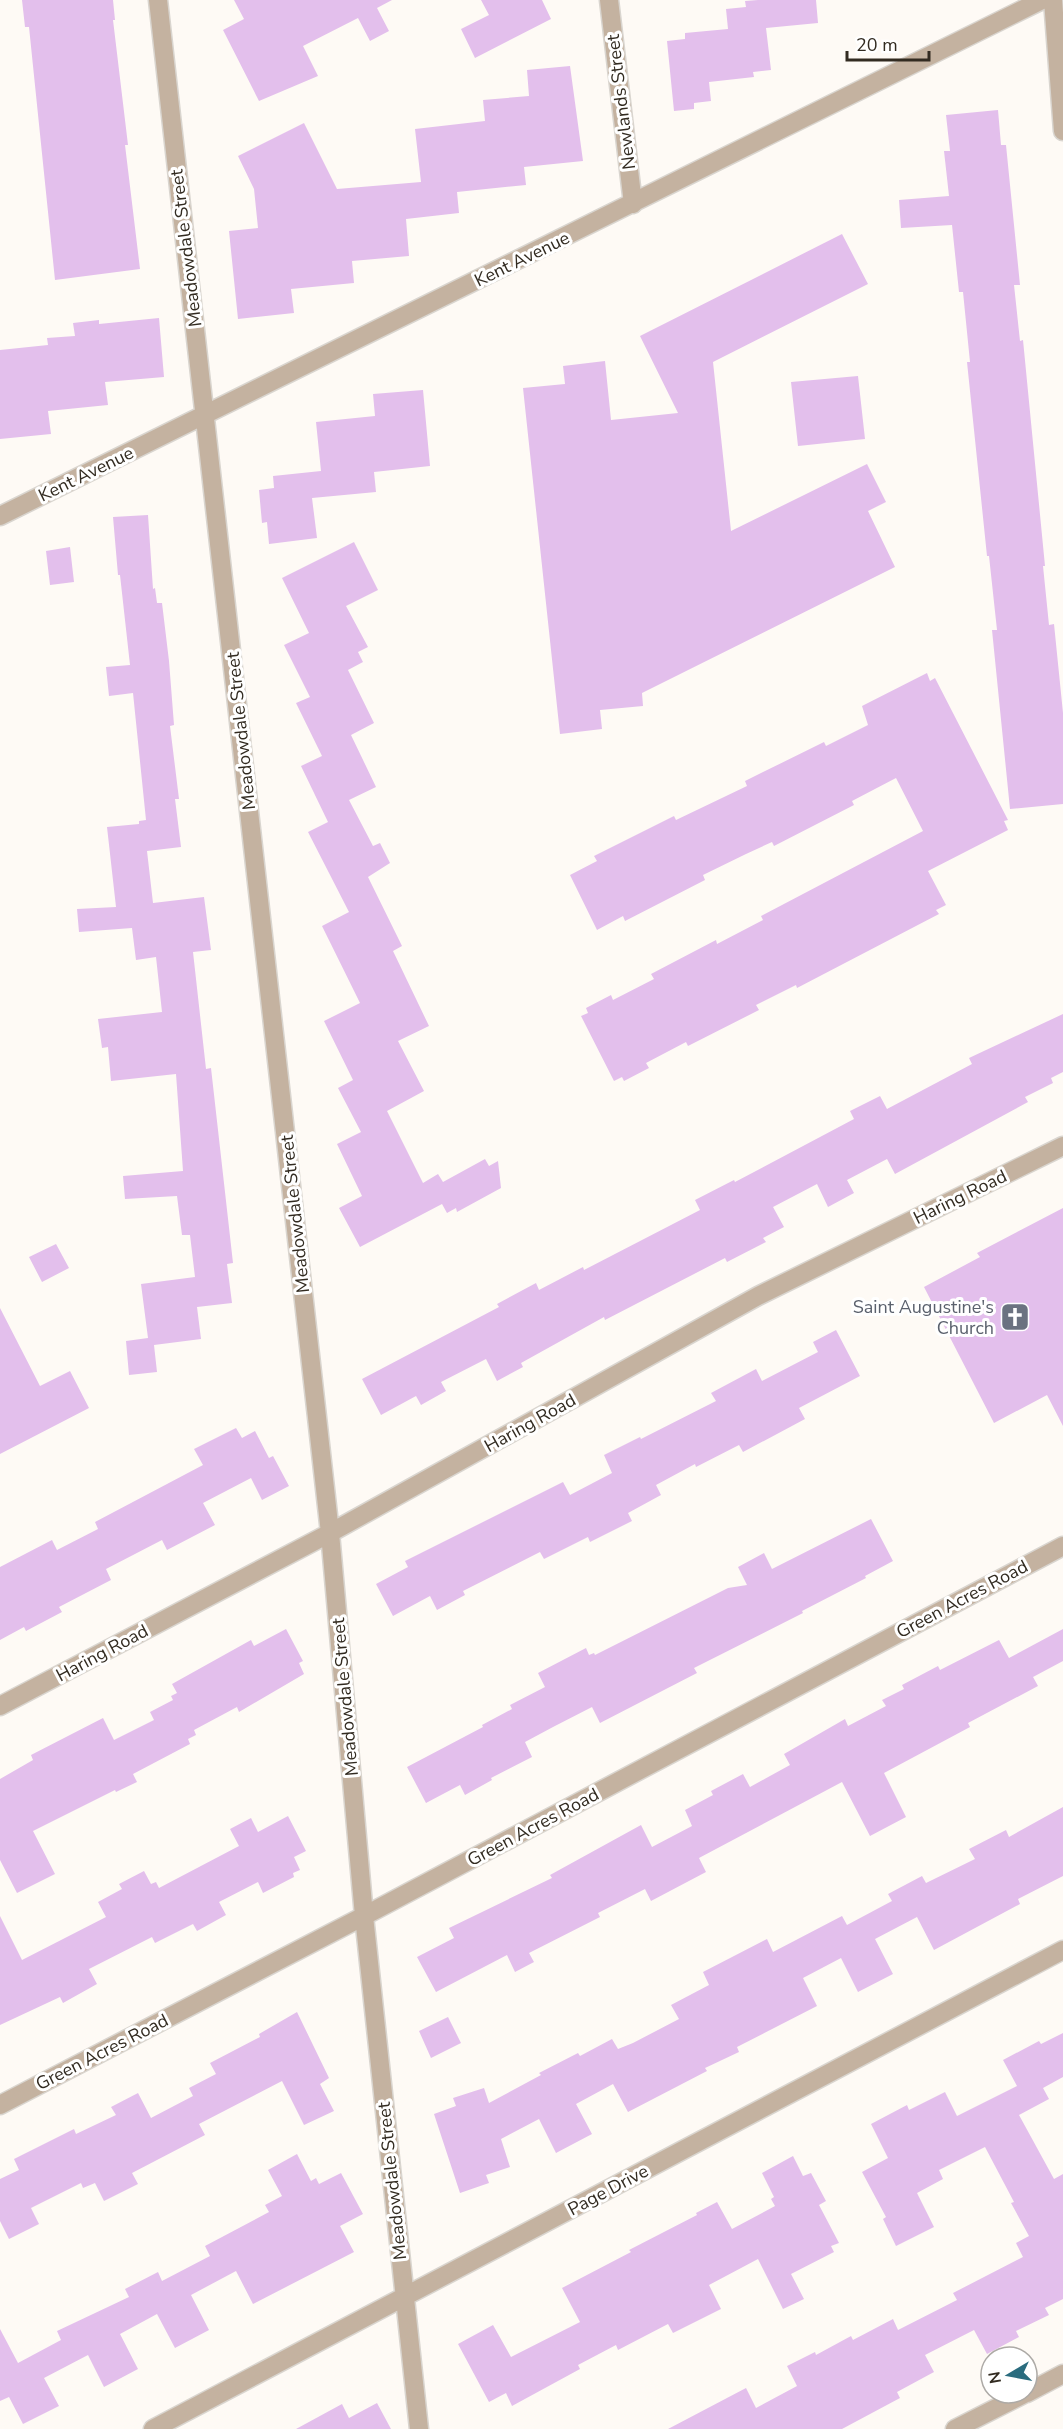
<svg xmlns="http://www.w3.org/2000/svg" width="1063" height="2429" viewBox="0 0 1063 2429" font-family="'Nunito Sans',sans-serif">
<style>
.building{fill:#e3bfec}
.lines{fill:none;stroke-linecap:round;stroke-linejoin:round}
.minor-casing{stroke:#d9d5cf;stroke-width:21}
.minor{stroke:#c4b2a0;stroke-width:18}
.labels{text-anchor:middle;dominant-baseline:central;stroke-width:6;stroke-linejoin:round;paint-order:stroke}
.street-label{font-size:18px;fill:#322b21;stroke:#fff}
.worship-label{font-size:18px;fill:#5b616d;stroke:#fff;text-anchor:end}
</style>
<rect width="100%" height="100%" fill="#fefaf5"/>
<!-- building -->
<path class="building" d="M 22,0 L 113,0 L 115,20 L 113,20 L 128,145 L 125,145 L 140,269 L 55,280 L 29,27 L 25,27 Z
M 234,0 L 392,0 L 377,8 L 389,31 L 370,41 L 358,18 L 303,46 L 318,76 L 259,101 L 223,30 L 244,19 Z
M 481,0 L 542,0 L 551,19 L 475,58 L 461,29 L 489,15 Z
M 758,0 L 816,0 L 818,23 L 766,28 L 771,70 L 753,72 L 754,77 L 709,82 L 711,101 L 694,103 L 694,109 L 674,111 L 667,41 L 685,39 L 685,33 L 728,29 L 726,9 L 746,7 L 745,1 Z
M 570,66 L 583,161 L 524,167 L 526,185 L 457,192 L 459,213 L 406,219 L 409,256 L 352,261 L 354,283 L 291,289 L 294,313 L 238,319 L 229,231 L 258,228 L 254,189 L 238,156 L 304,123 L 337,189 L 421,182 L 415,129 L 485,121 L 483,100 L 529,96 L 527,70 Z
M 998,110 L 1001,145 L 1006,145 L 1020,285 L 1014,285 L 1020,341 L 1023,340 L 1045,566 L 1043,566 L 1049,625 L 1054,624 L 1063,713 L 1063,804 L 1010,809 L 992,630 L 997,630 L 989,556 L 987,556 L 967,362 L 970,362 L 963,292 L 959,292 L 952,225 L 901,228 L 899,200 L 949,196 L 944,151 L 950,151 L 946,115 Z
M 842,234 L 868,284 L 713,362 L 731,531 L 867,464 L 886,502 L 868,511 L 895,567 L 642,693 L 643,706 L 600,710 L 602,729 L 560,734 L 523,388 L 565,384 L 563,366 L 605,361 L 611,420 L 678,413 L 640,336 Z
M 159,318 L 164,377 L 105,382 L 108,405 L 48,411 L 51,434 L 0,439 L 0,350 L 48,345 L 47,338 L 75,336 L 73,323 L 99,320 L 99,324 Z
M 858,376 L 865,439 L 798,446 L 791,382 Z
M 423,390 L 430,466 L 374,472 L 376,492 L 312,498 L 317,538 L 269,544 L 267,522 L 262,523 L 259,490 L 274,488 L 273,476 L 321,471 L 316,422 L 375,416 L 373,394 Z
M 148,515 L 153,589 L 155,588 L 157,603 L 162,603 L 169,661 L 174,725 L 170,726 L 179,799 L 175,799 L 181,847 L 147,851 L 153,903 L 204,897 L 211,950 L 193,952 L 206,1069 L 211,1068 L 233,1263 L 227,1264 L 232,1303 L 197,1307 L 201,1339 L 154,1345 L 157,1372 L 129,1375 L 126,1341 L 148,1338 L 141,1284 L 195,1277 L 190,1235 L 182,1235 L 177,1196 L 125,1199 L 123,1176 L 183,1171 L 176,1074 L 111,1081 L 108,1047 L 102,1048 L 98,1019 L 162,1012 L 156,957 L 136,960 L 132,928 L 79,932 L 77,909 L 116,907 L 107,827 L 139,824 L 139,821 L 146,820 L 133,693 L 109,696 L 106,667 L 130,665 L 120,575 L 118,575 L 113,517 Z
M 354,542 L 378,590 L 346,606 L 368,647 L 358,652 L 363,662 L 348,670 L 374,723 L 351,735 L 376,787 L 349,800 L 373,846 L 380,843 L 390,863 L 368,877 L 402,946 L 393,951 L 429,1026 L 398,1041 L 424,1091 L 387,1111 L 423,1183 L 438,1174 L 443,1182 L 485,1159 L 489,1166 L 498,1161 L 501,1188 L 457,1212 L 456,1208 L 447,1213 L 442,1204 L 360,1247 L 339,1208 L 362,1196 L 337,1144 L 361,1132 L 338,1088 L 353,1080 L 324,1021 L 360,1003 L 322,926 L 349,912 L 308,832 L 328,822 L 301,766 L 322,756 L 296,703 L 310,697 L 284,645 L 309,633 L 282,578 Z
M 70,547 L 74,582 L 50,585 L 46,551 Z
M 927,673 L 930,681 L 935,678 L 1008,820 L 1004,821 L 1008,830 L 928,871 L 946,905 L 936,910 L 939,914 L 797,988 L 796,985 L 756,1005 L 759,1010 L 688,1046 L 686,1042 L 646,1063 L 649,1068 L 624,1081 L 622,1077 L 614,1081 L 581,1016 L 588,1013 L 586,1008 L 611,995 L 613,1000 L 654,979 L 651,974 L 716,940 L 717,944 L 763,920 L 761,916 L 923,831 L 896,778 L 852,801 L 854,805 L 774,846 L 772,842 L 746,854 L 703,875 L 705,880 L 625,921 L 623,916 L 597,930 L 570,875 L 597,861 L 594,856 L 674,816 L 676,820 L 747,786 L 745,781 L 824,742 L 826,746 L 868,725 L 862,706 Z
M 1063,1014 L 1063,1072 L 1051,1078 L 1053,1083 L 1025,1097 L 1028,1102 L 895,1174 L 887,1159 L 847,1180 L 854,1193 L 828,1207 L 817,1184 L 773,1207 L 784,1227 L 763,1238 L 766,1242 L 727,1262 L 725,1258 L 605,1320 L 604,1317 L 521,1363 L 523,1367 L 497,1381 L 486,1359 L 441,1382 L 446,1391 L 421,1405 L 416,1396 L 381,1415 L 362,1379 L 499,1307 L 497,1304 L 536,1283 L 539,1290 L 583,1267 L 584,1270 L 700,1210 L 695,1200 L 734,1180 L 735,1182 L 854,1119 L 850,1111 L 880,1096 L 887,1109 L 972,1064 L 969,1058 Z
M 1063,1208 L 1063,1426 L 1047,1395 L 994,1423 L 924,1287 L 980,1257 L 977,1253 Z
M 56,1244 L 69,1268 L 42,1282 L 29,1257 Z
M 0,1308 L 40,1386 L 70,1371 L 89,1408 L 0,1454 Z
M 836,1330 L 860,1376 L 799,1408 L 805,1419 L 743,1452 L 739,1445 L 696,1467 L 695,1464 L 656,1485 L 661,1495 L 628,1513 L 632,1521 L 590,1542 L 588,1537 L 544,1559 L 540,1552 L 463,1591 L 465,1595 L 437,1610 L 430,1596 L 393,1616 L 376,1584 L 408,1567 L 405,1561 L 563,1482 L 570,1495 L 612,1473 L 604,1455 L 640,1437 L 641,1439 L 716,1401 L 711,1393 L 756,1369 L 762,1381 L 818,1352 L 813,1342 Z
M 236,1428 L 242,1438 L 255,1431 L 269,1458 L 273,1456 L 289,1486 L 262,1500 L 251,1478 L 203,1503 L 215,1525 L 167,1550 L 162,1540 L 106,1569 L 111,1580 L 59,1607 L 62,1612 L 26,1631 L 24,1627 L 0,1640 L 0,1567 L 52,1540 L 57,1550 L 98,1529 L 95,1522 L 203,1465 L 194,1449 Z
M 871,1519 L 893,1561 L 865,1576 L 866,1578 L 802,1611 L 803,1613 L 694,1668 L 697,1673 L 600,1723 L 592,1707 L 553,1727 L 525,1742 L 532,1757 L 491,1778 L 492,1780 L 465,1795 L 460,1785 L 426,1803 L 407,1767 L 483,1727 L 482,1725 L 512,1709 L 510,1705 L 545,1687 L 538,1673 L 586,1648 L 589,1655 L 594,1653 L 595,1655 L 728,1588 L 747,1585 L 738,1567 L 764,1553 L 772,1569 Z
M 286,1629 L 303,1661 L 299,1663 L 304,1674 L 239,1712 L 237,1707 L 194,1730 L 196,1735 L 188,1739 L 190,1744 L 133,1774 L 137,1782 L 116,1792 L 115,1790 L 33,1831 L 55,1874 L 17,1893 L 0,1860 L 0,1779 L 33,1760 L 31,1755 L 103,1718 L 114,1740 L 154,1720 L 150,1712 L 173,1700 L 171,1696 L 177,1693 L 172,1684 L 251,1640 L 254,1646 Z
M 1063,1629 L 1063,1661 L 1033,1677 L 1038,1686 L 968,1723 L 970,1727 L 884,1773 L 906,1817 L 870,1836 L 842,1782 L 699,1858 L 706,1872 L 651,1901 L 645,1889 L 598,1913 L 600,1917 L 529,1953 L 534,1962 L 515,1972 L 507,1955 L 436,1992 L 417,1957 L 454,1938 L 449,1928 L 552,1878 L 550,1875 L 641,1825 L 652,1847 L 692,1826 L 685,1810 L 713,1795 L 711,1791 L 743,1774 L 750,1787 L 790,1765 L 784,1754 L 845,1719 L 848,1726 L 886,1706 L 882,1700 L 904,1689 L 902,1685 L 938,1666 L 940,1670 L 999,1640 L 1009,1658 Z
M 1063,1807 L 1063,1876 L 1018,1899 L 1020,1904 L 934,1950 L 917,1917 L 875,1939 L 893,1974 L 858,1992 L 841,1958 L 803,1978 L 817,2006 L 737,2047 L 739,2052 L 705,2068 L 707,2071 L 628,2112 L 613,2084 L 576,2104 L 592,2134 L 556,2153 L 539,2119 L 501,2139 L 510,2167 L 486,2175 L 489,2183 L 460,2193 L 434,2114 L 456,2106 L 453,2098 L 484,2088 L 489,2103 L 541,2075 L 539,2073 L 578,2053 L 580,2056 L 612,2039 L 618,2049 L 633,2043 L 679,2019 L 671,2005 L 709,1985 L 703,1972 L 767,1939 L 773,1952 L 842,1916 L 847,1925 L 892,1901 L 888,1894 L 922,1876 L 926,1883 L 975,1859 L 969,1849 L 1006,1830 L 1009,1837 Z
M 288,1816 L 306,1851 L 294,1857 L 300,1870 L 293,1873 L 294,1877 L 263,1893 L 258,1882 L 219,1902 L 226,1915 L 197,1931 L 193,1924 L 155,1943 L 152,1937 L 89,1969 L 97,1984 L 63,2003 L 60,1997 L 0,2025 L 0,1916 L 22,1960 L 106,1917 L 98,1902 L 122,1889 L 119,1884 L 144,1871 L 151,1884 L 156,1882 L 159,1888 L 239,1846 L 230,1829 L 251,1818 L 258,1832 Z
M 297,2012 L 329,2078 L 320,2084 L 334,2111 L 304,2125 L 282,2081 L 199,2124 L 205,2135 L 132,2173 L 138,2184 L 104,2201 L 95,2183 L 83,2188 L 81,2183 L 31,2208 L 39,2224 L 9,2239 L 0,2221 L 0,2179 L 19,2170 L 14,2159 L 74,2129 L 76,2134 L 116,2115 L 111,2107 L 138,2093 L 151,2118 L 193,2096 L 189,2088 L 216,2074 L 210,2063 L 260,2037 L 259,2034 Z
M 448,2017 L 461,2043 L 431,2058 L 419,2031 Z
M 1063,2033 L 1063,2077 L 1043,2088 L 1049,2099 L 1019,2115 L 1054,2179 L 1063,2174 L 1063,2299 L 1045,2308 L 1049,2315 L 1016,2331 L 1019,2337 L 987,2354 L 974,2330 L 925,2355 L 934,2372 L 897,2392 L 900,2398 L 842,2429 L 668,2429 L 746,2388 L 756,2408 L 797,2386 L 787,2366 L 815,2352 L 816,2355 L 851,2336 L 853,2340 L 893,2319 L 898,2330 L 957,2300 L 953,2293 L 1023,2257 L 1016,2243 L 1029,2236 L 1011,2203 L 1014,2202 L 985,2147 L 939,2170 L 943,2179 L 917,2193 L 934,2227 L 896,2246 L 883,2219 L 886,2217 L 862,2172 L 888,2158 L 871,2124 L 907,2105 L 909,2110 L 945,2092 L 957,2116 L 1017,2086 L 1003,2060 L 1039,2041 L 1041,2044 Z
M 297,2154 L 311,2181 L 316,2178 L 319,2184 L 341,2173 L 363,2214 L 340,2226 L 354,2252 L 253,2304 L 236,2271 L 191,2295 L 209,2330 L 175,2348 L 157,2314 L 120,2334 L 138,2369 L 104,2387 L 88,2355 L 44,2378 L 59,2406 L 23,2424 L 9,2397 L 0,2401 L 0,2329 L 18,2363 L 61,2340 L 57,2331 L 129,2297 L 125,2289 L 158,2272 L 162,2281 L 210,2256 L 205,2246 L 269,2212 L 265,2205 L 282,2196 L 268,2170 Z
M 793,2156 L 803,2176 L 811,2173 L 826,2201 L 819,2205 L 839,2243 L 831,2246 L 834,2252 L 791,2274 L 804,2299 L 783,2309 L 758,2259 L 709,2285 L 721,2309 L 673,2333 L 668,2324 L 618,2350 L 616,2345 L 578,2365 L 580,2369 L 512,2406 L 506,2393 L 489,2402 L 458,2344 L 493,2325 L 511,2357 L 580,2322 L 562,2288 L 631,2252 L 629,2250 L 697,2215 L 696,2213 L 717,2202 L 732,2229 L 775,2206 L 771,2199 L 774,2197 L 762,2173 Z
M 377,2403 L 391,2429 L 296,2429 L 342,2404 L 349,2418 Z"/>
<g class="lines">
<!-- minor casing -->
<g class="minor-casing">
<path id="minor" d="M 158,0 L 330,1533 L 364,1916 L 419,2429
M 609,0 L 633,204
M 1053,0 L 1063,131
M 0,516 L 1042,0
M 0,1706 L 330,1533 L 758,1296 L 1063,1146
M 0,2105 L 364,1916 L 1063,1546
M 1027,2393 L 1063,2374
M 153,2429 L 1063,1950
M 955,2429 L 1026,2393"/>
</g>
<!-- minor -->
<use href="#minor" class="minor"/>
</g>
<!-- icons -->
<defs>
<g id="church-square" transform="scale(1.5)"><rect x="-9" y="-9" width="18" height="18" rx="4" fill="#6b7280" stroke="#fff"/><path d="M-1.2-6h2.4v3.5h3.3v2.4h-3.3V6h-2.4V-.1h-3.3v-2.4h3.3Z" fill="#fff"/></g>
</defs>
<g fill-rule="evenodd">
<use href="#church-square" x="1015" y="1317"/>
</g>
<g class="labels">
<!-- street labels -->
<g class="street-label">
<text transform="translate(621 102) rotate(-97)">Newlands Street</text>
<text transform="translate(186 248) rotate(-97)">Meadowdale Street</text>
<text transform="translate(522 259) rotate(-26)">Kent Avenue</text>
<text transform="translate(86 474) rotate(-26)">Kent Avenue</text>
<text transform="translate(241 731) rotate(-96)">Meadowdale Street</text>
<text transform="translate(960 1197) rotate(-26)">Haring Road</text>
<text transform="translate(295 1214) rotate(-96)">Meadowdale Street</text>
<text transform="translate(530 1423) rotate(-29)">Haring Road</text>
<text transform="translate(962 1599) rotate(-28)">Green Acres Road</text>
<text transform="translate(102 1653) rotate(-28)">Haring Road</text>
<text transform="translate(345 1697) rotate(-95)">Meadowdale Street</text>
<text transform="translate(533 1827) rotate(-28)">Green Acres Road</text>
<text transform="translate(102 2052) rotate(-27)">Green Acres Road</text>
<text transform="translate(392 2181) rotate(-96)">Meadowdale Street</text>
<text transform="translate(608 2190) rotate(-28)">Page Drive</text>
</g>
<!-- worship labels -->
<g class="worship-label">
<text x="994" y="1307">Saint Augustine's<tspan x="994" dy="21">Church</tspan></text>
</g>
</g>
<!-- north arrow -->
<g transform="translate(1009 2375) rotate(260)"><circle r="28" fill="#ffffff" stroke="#adaaa6" stroke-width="1.5"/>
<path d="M0-4.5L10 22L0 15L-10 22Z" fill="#2a6c7e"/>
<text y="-9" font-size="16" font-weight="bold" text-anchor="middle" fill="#322b21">N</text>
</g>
<!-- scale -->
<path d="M847 51v9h82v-9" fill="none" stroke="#322b21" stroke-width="3"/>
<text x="856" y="51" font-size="18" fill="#322b21" stroke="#ffffff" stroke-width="4.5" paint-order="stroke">20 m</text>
</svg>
